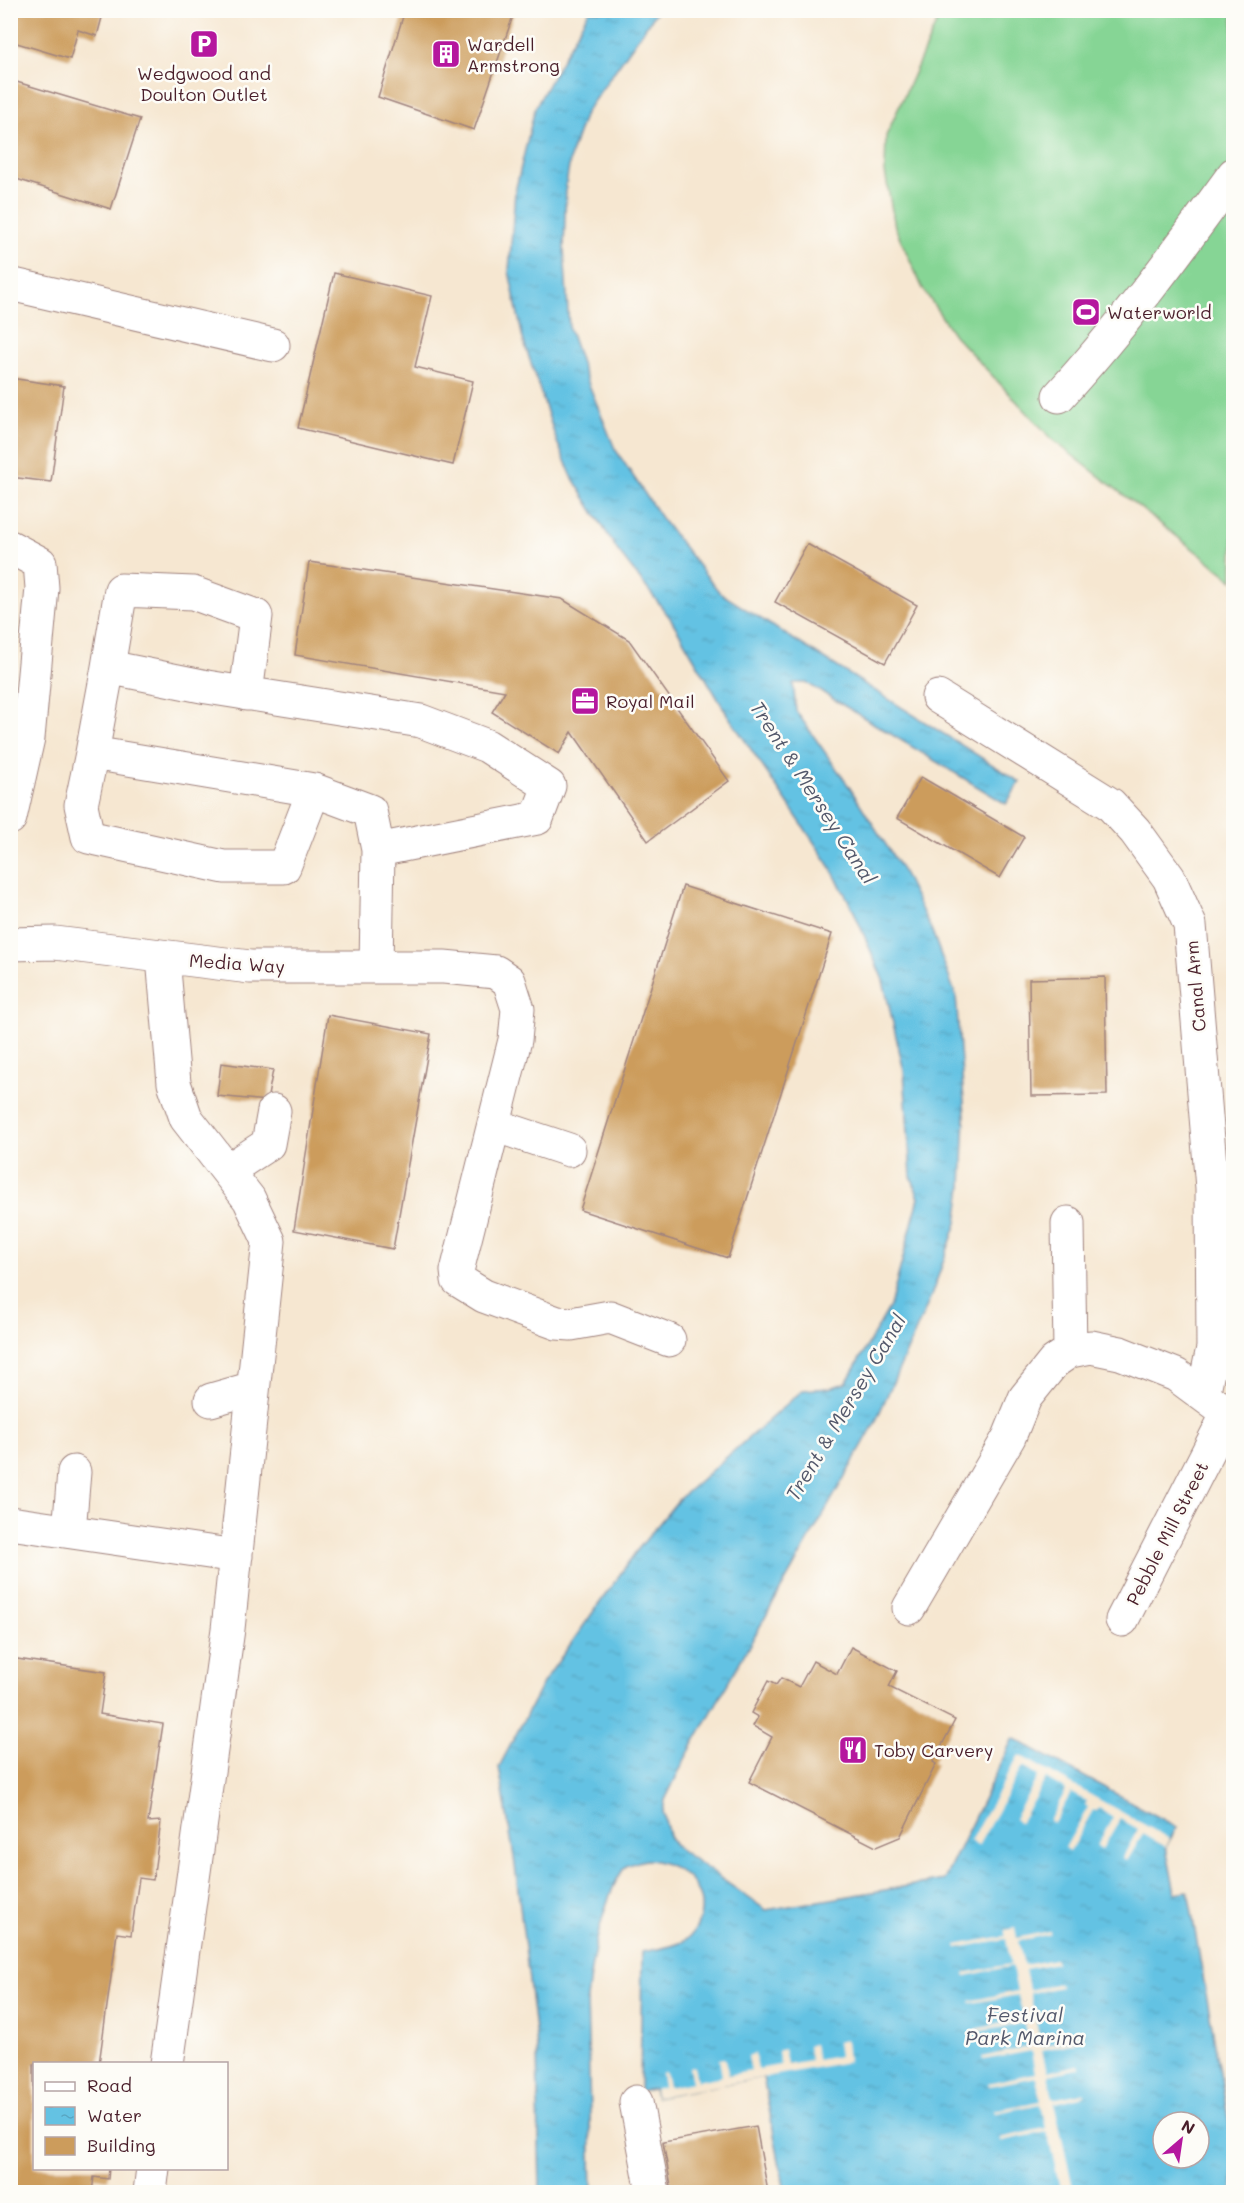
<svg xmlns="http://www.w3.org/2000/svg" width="1244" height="2203" viewBox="0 0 1244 2203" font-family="Mali,sans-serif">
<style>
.grass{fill:#86d595;stroke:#687a60;stroke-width:1.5}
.water{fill:url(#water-ripples);stroke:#577087;stroke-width:1.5;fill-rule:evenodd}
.pier{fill:#f6e7d1}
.building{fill:#cc9c5c}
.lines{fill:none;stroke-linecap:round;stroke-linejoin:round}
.minor-casing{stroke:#a0837e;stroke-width:35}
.minor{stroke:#fff;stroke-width:33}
.labels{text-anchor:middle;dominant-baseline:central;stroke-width:5;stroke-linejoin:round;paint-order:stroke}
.poi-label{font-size:18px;fill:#4a1f2b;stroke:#fdfcf7;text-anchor:start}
.street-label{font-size:18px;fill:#4a1f2b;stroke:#fdfcf7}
.water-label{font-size:20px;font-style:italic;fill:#53586b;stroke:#fdfcf7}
</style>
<defs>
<pattern id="water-ripples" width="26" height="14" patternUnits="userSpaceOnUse" patternTransform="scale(1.5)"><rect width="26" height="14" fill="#64c2e3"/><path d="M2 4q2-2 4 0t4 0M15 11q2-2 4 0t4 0" fill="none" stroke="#58a6c3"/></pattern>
</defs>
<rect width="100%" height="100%" fill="#fdfcf7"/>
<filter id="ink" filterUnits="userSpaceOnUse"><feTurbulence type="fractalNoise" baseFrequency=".0167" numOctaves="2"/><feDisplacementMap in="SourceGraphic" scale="12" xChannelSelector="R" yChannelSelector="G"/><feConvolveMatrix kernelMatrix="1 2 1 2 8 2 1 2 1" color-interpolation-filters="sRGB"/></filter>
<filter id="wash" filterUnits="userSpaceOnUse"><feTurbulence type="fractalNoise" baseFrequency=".008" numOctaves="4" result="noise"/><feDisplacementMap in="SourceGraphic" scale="24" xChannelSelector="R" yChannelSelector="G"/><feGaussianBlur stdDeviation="1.35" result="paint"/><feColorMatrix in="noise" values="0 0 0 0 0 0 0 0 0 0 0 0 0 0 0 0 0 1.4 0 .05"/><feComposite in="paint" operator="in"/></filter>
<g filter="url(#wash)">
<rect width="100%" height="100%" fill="#f6e7d1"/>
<!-- grass -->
<path class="grass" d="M 942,11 L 1233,11 L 1233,580 L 1054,441 L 954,335 L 923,289 L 895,227 L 885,172 L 886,136 Z"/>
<!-- water -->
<path class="water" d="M 589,11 L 657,11 L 585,113 L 571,154 L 566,185 L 564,249 L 569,328 L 585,375 L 615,449 L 661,518 L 720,593 L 1020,782 L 1006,804 L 807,683 L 793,683 L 796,711 L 848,785 L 902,870 L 932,931 L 956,996 L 965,1115 L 962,1187 L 957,1223 L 930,1299 L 875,1423 L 685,1759 L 665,1800 L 663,1812 L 669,1836 L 675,1846 L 766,1910 L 944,1880 L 1013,1738 L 1177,1827 L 1166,1847 L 1175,1893 L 1188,1891 L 1233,2146 L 1233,2192 L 785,2192 L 763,2077 L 656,2097 L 654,2089 L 640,2091 L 642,1952 C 655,1949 670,1948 682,1942 C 689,1939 694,1932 697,1926 C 713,1892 681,1863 649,1860 C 642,1859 633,1864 626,1866 C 603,1893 591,1963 587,1999 L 592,2192 L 540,2192 L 537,2047 L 514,1857 L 499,1767 L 543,1683 L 635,1553 L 679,1499 L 803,1390 L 829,1388 L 846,1383 L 890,1306 L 919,1198 L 911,1176 L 904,1071 L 883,980 L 853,909 L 828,863 L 727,714 L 671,619 L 618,551 L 572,477 L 557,442 L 523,339 L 509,271 L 515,192 L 535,108 ZM 1163,2122 L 1199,2122 L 1199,2158 L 1163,2158 Z"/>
<!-- pier -->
<path class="pier" d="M 1019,1755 L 1170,1839 L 1166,1847 L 1143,1834 L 1127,1861 L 1122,1859 L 1138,1829 L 1120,1819 L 1102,1849 L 1097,1846 L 1113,1817 L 1099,1808 L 1096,1811 L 1093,1810 L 1070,1851 L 1065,1848 L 1088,1807 L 1085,1805 L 1087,1801 L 1071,1793 L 1054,1823 L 1049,1821 L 1066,1790 L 1046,1778 L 1020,1823 L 1014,1819 L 1038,1776 L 1022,1767 L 978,1846 L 970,1841 Z
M 1015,1928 L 1017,1938 L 1050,1931 L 1050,1934 L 1018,1941 L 1024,1965 L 1055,1959 L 1056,1963 L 1025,1969 L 1029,1990 L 1060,1983 L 1061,1987 L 1030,1993 L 1041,2046 L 1074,2039 L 1075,2043 L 1042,2050 L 1047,2072 L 1079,2065 L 1080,2068 L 1048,2075 L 1053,2099 L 1083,2093 L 1084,2096 L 1054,2103 L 1074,2192 L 1061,2192 L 1047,2132 L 1001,2141 L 1000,2138 L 1046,2128 L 1041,2104 L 995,2113 L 994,2110 L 1041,2101 L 1036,2077 L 989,2086 L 988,2083 L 1035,2073 L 1031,2051 L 983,2060 L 982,2057 L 1029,2047 L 1024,2023 L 976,2032 L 976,2029 L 1023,2019 L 1018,1995 L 971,2003 L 970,2001 L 1017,1991 L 1012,1966 L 965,1976 L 964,1973 L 1011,1964 L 1006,1939 L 957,1948 L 956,1945 L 1005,1936 L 1005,1930 Z
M 846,2040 L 848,2062 L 656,2097 L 655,2089 L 663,2087 L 661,2073 L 665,2072 L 668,2087 L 692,2082 L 689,2067 L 694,2066 L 697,2081 L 722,2076 L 719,2059 L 724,2058 L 729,2075 L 751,2071 L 748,2056 L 755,2053 L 758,2069 L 780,2065 L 778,2051 L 784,2049 L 787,2064 L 810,2060 L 808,2045 L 814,2044 L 817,2060 L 839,2056 L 837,2042 Z"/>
<g id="blocks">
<!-- building -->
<path class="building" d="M 10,10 L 104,10 L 97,36 L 78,30 L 70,59 L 10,41 Z
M 405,10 L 515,10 L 474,130 L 378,97 Z
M 10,80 L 140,119 L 111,209 L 10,177 Z
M 334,273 L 432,296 L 415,367 L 473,381 L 453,465 L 298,428 Z
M 10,378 L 64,386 L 51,482 L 10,477 Z
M 807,544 L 917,605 L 885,663 L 775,602 Z
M 309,562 L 562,599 L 629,640 L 729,781 L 648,841 L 572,732 L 559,754 L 492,712 L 505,691 L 295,655 Z
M 921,777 L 1024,837 L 1000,878 L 897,818 Z
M 683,886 L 832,934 L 728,1258 L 580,1210 Z
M 1105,977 L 1107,1095 L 1031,1096 L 1029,979 Z
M 328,1015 L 431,1034 L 393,1249 L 294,1230 Z
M 221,1063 L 273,1070 L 267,1101 L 217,1096 Z
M 851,1647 L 897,1671 L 889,1687 L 955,1720 L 933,1762 L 936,1764 L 900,1837 L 876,1847 L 749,1782 L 772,1737 L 753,1726 L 758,1717 L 751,1713 L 768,1681 L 776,1685 L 781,1678 L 799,1687 L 813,1661 L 837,1674 Z
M 10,1658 L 106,1672 L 100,1714 L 163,1724 L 148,1822 L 161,1821 L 153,1880 L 139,1878 L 131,1935 L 117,1933 L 99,2064 L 34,2064 L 34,2168 L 109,2168 L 108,2179 L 94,2177 L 92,2192 L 10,2192 Z
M 756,2126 L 768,2192 L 672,2192 L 663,2142 Z"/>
</g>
</g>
<g filter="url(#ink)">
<use href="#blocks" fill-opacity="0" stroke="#a0837e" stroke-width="1.5"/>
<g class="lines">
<!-- minor casing -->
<g class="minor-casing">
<path id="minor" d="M 10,284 L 273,345
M 1059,396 C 1123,326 1178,251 1234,174
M 10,547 L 40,563 L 42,588 L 28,738 L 10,818
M 108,667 L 121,590 L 193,593 L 256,616 L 246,694
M 938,697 L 1110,804 L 1135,831 L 1169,878 L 1190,925 L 1212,1188 L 1213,1348 L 1203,1395
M 92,753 L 81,805 L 88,837 L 224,867 L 284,867 L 314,790
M 10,944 L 55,943 L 250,967 L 444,967 L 496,972 L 509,981 L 518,1009 L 515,1040 L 457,1271 L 458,1280 L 484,1296 L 557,1323 L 571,1324 L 610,1317 L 669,1340
M 163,958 L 174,1083 L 186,1118 L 249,1199 L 269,1241 L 228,1629 L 167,2064
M 376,967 L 378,850 L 370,811 L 314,790 L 92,753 L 108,667 L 207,687 L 421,721 L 487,746 L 549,786 L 537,818 L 378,850
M 494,1125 L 569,1150
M 227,1171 L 268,1144 L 274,1111
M 1068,1223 L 1070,1351
M 211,1400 L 253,1388
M 10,1523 L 236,1556
M 69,1531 L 74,1472
M 909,1608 L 1009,1437 L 1025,1398 L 1054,1362 L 1070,1351 L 1091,1347 L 1120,1353 L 1176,1375 L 1234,1418
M 1122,1620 L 1228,1413
M 636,2102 L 653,2192
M 150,2192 L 153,2168"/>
</g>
<!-- minor -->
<use href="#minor" class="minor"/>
</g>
</g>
<!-- icons -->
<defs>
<g id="parking-square" transform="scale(1.5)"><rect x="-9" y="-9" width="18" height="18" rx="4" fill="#b5179e" stroke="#fdfcf7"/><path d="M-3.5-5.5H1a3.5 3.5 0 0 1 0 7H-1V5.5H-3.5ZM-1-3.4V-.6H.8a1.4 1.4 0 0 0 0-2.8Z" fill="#fff"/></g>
<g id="building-square" transform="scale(1.5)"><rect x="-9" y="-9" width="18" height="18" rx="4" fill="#b5179e" stroke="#fdfcf7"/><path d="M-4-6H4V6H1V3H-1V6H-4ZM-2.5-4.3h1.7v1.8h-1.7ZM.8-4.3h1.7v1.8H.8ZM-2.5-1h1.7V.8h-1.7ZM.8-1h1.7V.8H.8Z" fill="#fff"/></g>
<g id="stadium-square" transform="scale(1.5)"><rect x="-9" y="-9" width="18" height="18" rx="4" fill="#b5179e" stroke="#fdfcf7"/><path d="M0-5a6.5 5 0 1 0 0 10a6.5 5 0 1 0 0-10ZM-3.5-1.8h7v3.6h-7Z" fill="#fff"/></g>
<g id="office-square" transform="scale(1.5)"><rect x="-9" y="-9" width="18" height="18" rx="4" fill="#b5179e" stroke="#fdfcf7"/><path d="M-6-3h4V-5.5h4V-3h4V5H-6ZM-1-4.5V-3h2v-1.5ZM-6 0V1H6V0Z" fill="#fff"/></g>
<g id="restaurant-square" transform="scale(1.5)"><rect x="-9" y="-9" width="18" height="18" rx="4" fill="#b5179e" stroke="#fdfcf7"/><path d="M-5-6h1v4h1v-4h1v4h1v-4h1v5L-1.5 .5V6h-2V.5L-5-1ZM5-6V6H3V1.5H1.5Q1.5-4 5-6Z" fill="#fff"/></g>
</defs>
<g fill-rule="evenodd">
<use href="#parking-square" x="204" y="44"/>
<use href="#building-square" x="446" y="54"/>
<use href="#stadium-square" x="1086" y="312"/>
<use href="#office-square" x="585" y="701"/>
<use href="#restaurant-square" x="853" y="1750"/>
</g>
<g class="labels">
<!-- poi labels -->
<g class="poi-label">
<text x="467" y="44">Wardell<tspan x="467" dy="21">Armstrong</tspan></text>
<text x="204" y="73" text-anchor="middle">Wedgwood and<tspan x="204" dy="21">Doulton Outlet</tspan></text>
<text x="1107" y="312">Waterworld</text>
<text x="606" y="701">Royal Mail</text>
<text x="874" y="1750">Toby Carvery</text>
</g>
<!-- street labels -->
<g class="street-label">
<text transform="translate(237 963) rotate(4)">Media Way</text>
<text transform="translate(1195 986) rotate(-95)">Canal Arm</text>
<text transform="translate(1167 1533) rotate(-63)">Pebble Mill Street</text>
</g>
<!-- water labels -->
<g class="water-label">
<text transform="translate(814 792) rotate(57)">Trent &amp; Mersey Canal</text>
<text transform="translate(845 1407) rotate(-59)">Trent &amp; Mersey Canal</text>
<text x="1025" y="2014">Festival<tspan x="1025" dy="23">Park Marina</tspan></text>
</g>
</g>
<!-- margin -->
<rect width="1244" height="2203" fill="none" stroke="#fdfcf7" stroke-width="36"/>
<!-- legend -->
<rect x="33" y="2062" width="195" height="108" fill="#fdfcf7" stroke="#b5a4a5" stroke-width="1.5"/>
<rect x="45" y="2082" width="30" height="9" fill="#ffffff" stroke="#b5a4a5" stroke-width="1.5"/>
<text x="87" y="2092" font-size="18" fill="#4a1f2b">Road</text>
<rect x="45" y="2107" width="30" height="18" fill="url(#water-ripples)" stroke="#b5a4a5" stroke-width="1.5"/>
<text x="87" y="2122" font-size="18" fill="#4a1f2b">Water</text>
<rect x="45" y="2137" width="30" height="18" fill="#cc9c5c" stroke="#b5a4a5" stroke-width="1.5"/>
<text x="87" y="2152" font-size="18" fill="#4a1f2b">Building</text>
<!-- north arrow -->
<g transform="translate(1181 2140) rotate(29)"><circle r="28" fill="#fdfcf7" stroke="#b5a4a5" stroke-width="1.5"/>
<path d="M0-4.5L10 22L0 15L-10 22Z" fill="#b5179e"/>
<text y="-9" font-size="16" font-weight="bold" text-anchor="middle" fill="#4a1f2b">N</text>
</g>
</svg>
